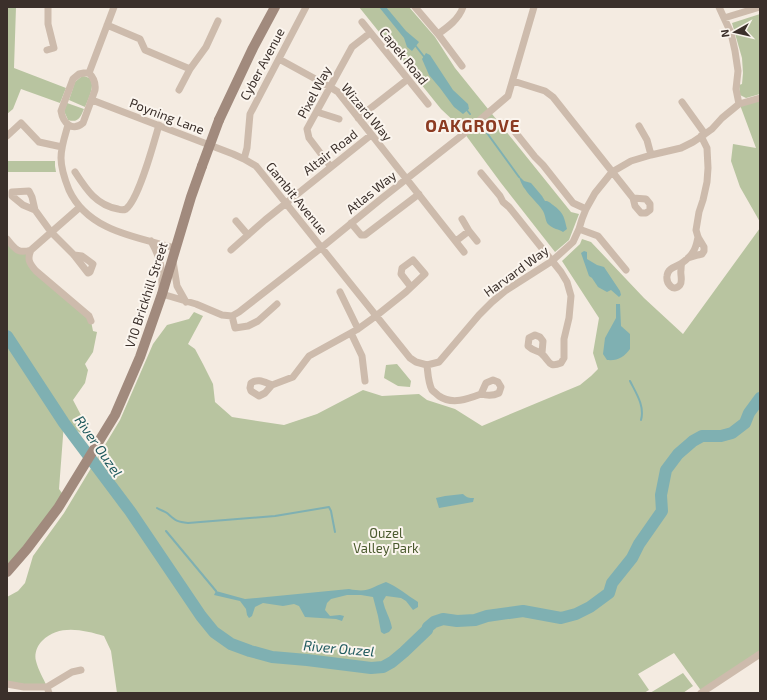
<svg xmlns="http://www.w3.org/2000/svg" width="767" height="700" viewBox="0 0 767 700" font-family="'Exo 2',sans-serif">
<style>
.green{fill:#b8c4a0}
.water{fill:#7fb0b2}
.lines{fill:none;stroke-linecap:round;stroke-linejoin:round}
.stream{stroke:#7fb0b2;stroke-width:2}
.river{stroke:#7fb0b2;stroke-width:12}
.street{stroke:#cdbbac;stroke-width:7}
.secondary{stroke:#a18a7d;stroke-width:10}
.secondary-bridge{stroke:#a18a7d;stroke-width:10}
.labels{text-anchor:middle;dominant-baseline:central;stroke-width:4;stroke-linejoin:round;paint-order:stroke}
.street-label{font-size:13px;fill:#3b302b;stroke:#fbf5ee}
.park-label{font-size:13px;fill:#4a5a2e;stroke:#fbf5ee}
.water-label{font-size:14px;font-style:italic;fill:#1f5a5e;stroke:#fbf5ee}
.district-label{font-size:17px;font-weight:bold;letter-spacing:1px;fill:#8c3b22;stroke:#fbf5ee}
</style>
<rect width="100%" height="100%" fill="#f4ebe1"/>
<!-- green -->
<path class="green" d="M 7,7 L 16,7 L 14,68 L 66,88 L 60,103 L 21,89 L 13,109 L 7,114 Z
M 359,7 L 409,7 L 435,37 L 455,68 L 571,212 L 579,214 L 569,240 L 555,252 L 501,183 L 459,126 L 441,109 Z
M 760,14 L 760,94 L 746,98 L 740,95 L 739,85 L 742,84 L 743,73 L 742,58 L 732,23 Z
M 82,76 C 100,77 89,97 85,107 L 69,100 L 75,82 Z
M 760,98 L 760,222 L 740,187 L 731,161 L 733,144 L 756,148 L 740,105 Z
M 67,103 L 84,109 C 80,118 78,123 68,120 L 64,111 Z
M 7,161 L 55,161 L 55,166 L 56,172 L 7,172 Z
M 760,228 L 760,654 L 702,692 L 674,653 L 638,674 L 649,690 L 644,693 L 117,693 L 111,651 L 104,636 C 83,630 59,624 42,641 C 37,646 34,654 36,661 C 38,670 44,679 47,687 L 7,684 L 7,597 L 18,591 L 25,583 L 33,556 L 64,513 L 120,420 L 153,344 L 167,325 L 189,319 L 194,312 L 203,316 L 188,344 L 195,349 L 203,364 L 213,384 L 215,402 L 232,417 L 284,425 L 317,414 L 363,390 L 382,396 L 419,394 L 427,400 L 455,409 L 482,426 L 580,385 L 591,376 L 598,369 L 593,353 L 599,318 L 562,261 L 580,244 L 582,239 L 591,242 L 644,298 L 683,334 Z
M 7,239 L 26,252 L 29,261 L 91,321 L 93,331 L 97,332 L 93,352 L 85,364 L 88,370 L 85,383 L 73,400 L 93,438 L 99,444 L 64,423 L 59,489 L 62,493 L 58,508 L 7,572 Z
M 397,364 L 411,381 L 410,387 L 398,386 L 384,378 L 386,365 Z
M 683,673 L 693,686 L 683,693 L 650,693 Z"/>
<!-- water -->
<path class="water" d="M 379,7 L 386,7 L 406,31 L 419,42 L 412,51 L 407,47 L 404,38 Z
M 426,53 L 430,55 L 453,90 L 468,104 L 469,109 L 463,114 L 454,107 L 440,88 L 429,75 L 422,59 Z
M 518,175 L 524,181 L 531,183 L 542,196 L 545,201 C 549,201 550,203 553,205 C 564,213 564,217 567,229 L 563,232 C 559,229 553,229 549,225 C 545,222 546,216 543,211 C 538,203 530,197 525,189 C 522,186 520,179 518,175 Z
M 584,251 L 587,252 L 587,259 L 597,265 L 604,267 L 620,291 L 621,295 L 619,297 L 611,290 L 607,292 L 598,287 L 592,278 L 589,276 L 581,253 Z
M 616,304 L 620,304 L 621,326 L 630,334 L 630,349 C 624,357 618,361 607,360 L 603,354 L 605,338 L 616,318 Z
M 463,494 C 467,498 469,498 474,498 L 473,502 L 439,508 L 436,498 L 445,496 Z
M 386,582 C 398,587 407,595 418,602 L 418,607 L 413,610 L 406,601 L 401,598 L 386,596 L 383,601 C 385,611 390,617 392,628 L 389,632 L 384,634 L 381,632 L 378,616 L 373,597 L 361,595 L 347,595 L 331,599 L 327,603 L 325,610 L 330,616 L 340,615 L 344,616 L 342,621 L 336,619 L 305,617 L 299,606 L 294,604 L 283,606 L 263,603 L 255,607 L 252,616 L 249,618 L 247,615 L 246,609 L 240,601 L 214,595 L 216,591 L 245,599 L 349,589 C 369,593 369,588 386,582 Z"/>
<g class="lines">
<!-- stream -->
<path class="stream" d="M 415,45 L 425,58
M 466,109 L 470,114
M 487,133 L 519,177
M 630,381 C 636,393 645,406 641,420
M 157,508 C 160,510 164,511 167,513 C 175,520 176,522 188,523 L 275,516 L 329,507 L 331,511 L 335,532
M 166,531 L 216,591"/>
<!-- river -->
<path class="river" d="M 7,336 L 64,423 L 130,511 L 201,616 L 214,632 L 231,644 L 250,651 L 272,657 L 307,660 L 371,668 L 383,667 L 392,662 L 404,652 L 427,630 L 428,627 L 434,622 L 443,619 L 457,621 L 475,620 L 487,616 L 523,611 L 561,618 L 576,614 L 590,607 L 609,593 L 612,583 L 632,558 L 639,544 L 662,511 L 661,495 L 666,470 L 678,454 L 693,441 L 702,436 L 721,436 L 732,433 L 745,423 L 749,413 L 760,398"/>
<!-- street -->
<path class="street" d="M 415,7 L 438,34 L 462,66
M 719,7 L 724,18
M 362,22 L 428,104
M 107,25 L 140,39 L 145,50 L 190,69
M 438,34 C 448,27 459,19 463,7
M 47,50 L 54,48 L 48,24 L 48,7
M 279,59 L 330,87 L 338,92 L 464,252
M 84,73 L 89,73 C 94,78 96,83 95,90 L 83,123 C 72,132 63,123 61,111 L 73,79 L 79,74 Z
M 89,73 L 114,7
M 513,81 L 545,91 L 553,97 L 633,198 L 646,199 L 650,204 L 650,210 L 646,213 L 641,213 L 635,206 L 633,198
M 179,90 L 190,69 L 206,47 L 218,21
M 92,100 L 233,154 L 244,159 L 256,166 L 410,358 L 416,362 L 427,365 L 439,362 L 479,315 L 492,302 L 505,291 L 552,261 L 573,242 L 579,229 L 582,219 L 586,209 L 595,193 L 612,172 L 631,161 L 651,155 L 681,148 L 693,142 L 705,134 L 712,129 L 722,118 L 739,104 L 760,98
M 682,102 L 705,134
M 739,104 L 736,89 L 738,71 L 735,51 L 731,33 L 724,18 L 760,7
M 317,112 L 339,119
M 358,118 L 408,79
M 68,125 C 65,136 61,146 61,158 C 61,169 65,180 69,190 C 88,231 136,237 175,248
M 639,126 L 647,140 L 651,155
M 515,132 L 535,157 L 543,165 L 573,203 L 586,209
M 7,136 L 21,123 L 39,142 L 62,147
M 244,159 L 247,148 L 250,114 L 306,7
M 331,167 L 309,138 L 307,129 L 352,47 L 370,33
M 75,172 C 86,189 96,205 118,209 C 121,210 124,210 126,209 C 139,199 154,142 159,125
M 481,173 L 500,196 L 503,202 L 509,207 L 561,272 L 567,282 L 571,296 L 569,318 L 564,339 L 564,358 L 561,363 C 548,368 550,361 542,354 C 538,350 534,352 528,346 L 529,338 L 535,335 L 540,337 L 543,341 L 542,353
M 80,207 L 31,250 C 27,259 29,263 36,271 L 89,316 L 91,321
M 35,210 L 32,197 L 29,191 L 12,192 L 12,196 L 23,205 L 35,210 L 51,232 L 74,255 L 88,273 L 90,272 L 93,264 L 82,256 L 74,255
M 462,219 L 469,231 L 477,241
M 236,221 L 248,235
M 351,223 L 361,235 L 365,235 L 419,194
M 579,229 L 598,236 L 626,270
M 7,239 C 15,249 18,254 31,250
M 151,241 C 163,263 162,270 162,294 L 196,304 L 222,315 L 232,316 L 239,312 L 321,248 L 381,199 L 461,136 L 508,96 L 534,7
M 456,241 L 469,231
M 231,250 L 265,220 L 371,135
M 688,258 L 698,255 L 702,254 L 704,251 L 704,247 L 698,237 L 696,230 L 699,212 L 703,200 L 707,182 L 708,168 L 707,148 L 701,136
M 173,261 L 177,286 L 186,302
M 682,263 C 681,265 681,268 681,270 C 680,274 683,281 680,285 C 673,293 666,283 667,276 C 668,267 677,267 682,263 C 686,260 691,256 693,252 C 696,248 697,242 698,237
M 340,292 L 358,329
M 232,316 L 235,328 L 248,326 L 258,321 L 277,304
M 351,333 L 362,356 L 365,381
M 427,365 C 428,374 428,382 432,390 C 434,392 437,394 439,396 C 452,405 468,399 481,394 L 486,383 L 493,380 L 498,382 L 501,387 L 499,393 C 493,396 488,396 481,394
M 272,385 C 264,382 258,378 251,383 L 250,388 L 251,391 L 259,396 L 265,393 L 272,385 L 293,377 L 309,356 L 358,329 L 376,316 L 406,292 L 425,274 L 413,260 L 402,268 L 401,274 L 411,287
M 7,684 L 24,687 L 47,687 L 49,693
M 47,687 L 72,672 L 81,670
M 701,693 L 760,654"/>
<!-- secondary -->
<path class="secondary" d="M 219,120 L 253,48 L 275,7
M 7,572 L 27,549 L 58,508 L 115,415 L 140,357 L 162,294 L 191,197 L 202,166"/>
<!-- secondary-bridge -->
<path class="secondary-bridge" d="M 202,166 L 219,120"/>
</g>
<g class="labels">
<!-- street labels -->
<g class="street-label">
<text transform="translate(404 56) rotate(51)">Capek Road</text>
<text transform="translate(262 64) rotate(-62)">Cyber Avenue</text>
<text transform="translate(314 92) rotate(-62)">Pixel Way</text>
<text transform="translate(367 112) rotate(50)">Wizard Way</text>
<text transform="translate(167 116) rotate(21)">Poyning Lane</text>
<text transform="translate(330 152) rotate(-38)">Altair Road</text>
<text transform="translate(371 192) rotate(-39)">Atlas Way</text>
<text transform="translate(297 198) rotate(51)">Gambit Avenue</text>
<text transform="translate(516 271) rotate(-36)">Harvard Way</text>
<text transform="translate(146 295) rotate(-72)">V10 Brickhill Street</text>
</g>
<!-- park labels -->
<g class="park-label">
<text x="386" y="533">Ouzel<tspan x="386" dy="15">Valley Park</tspan></text>
</g>
<!-- water labels -->
<g class="water-label">
<text transform="translate(99 446) rotate(55)">River Ouzel</text>
<text transform="translate(339 648) rotate(5)">River Ouzel</text>
</g>
<!-- district labels -->
<g class="district-label">
<text x="473" y="125">OAKGROVE</text>
</g>
</g>
<!-- border -->
<rect width="767" height="700" fill="none" stroke="#3b302b" stroke-width="16"/>
<!-- north arrow -->
<g transform="translate(735 32) rotate(262)" stroke="#fbf5ee" stroke-width="3" paint-order="stroke">
<path d="M0-3L7 15L0 10L-7 15Z" fill="#3b302b"/>
<text y="-6" font-size="11" font-weight="bold" text-anchor="middle" fill="#3b302b">N</text>
</g>
</svg>
